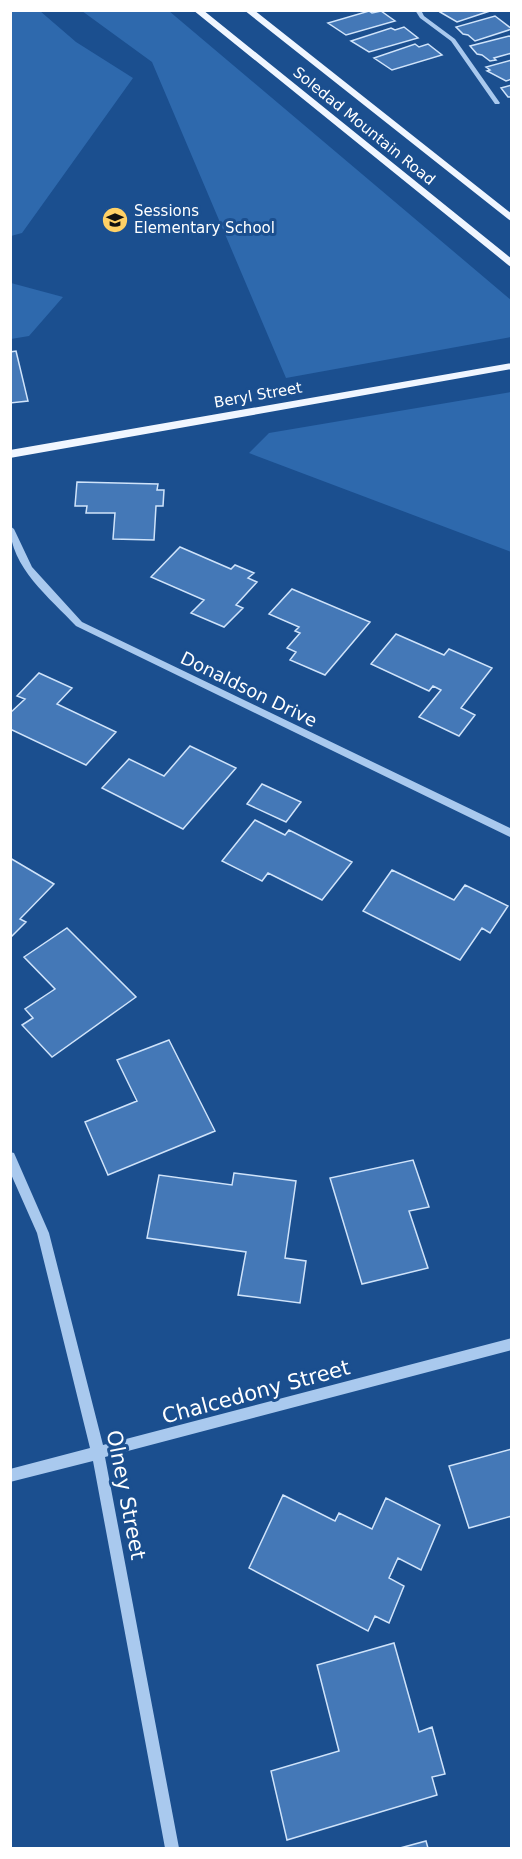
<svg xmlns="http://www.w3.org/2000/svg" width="522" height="1859" viewBox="0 0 522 1859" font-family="'DejaVu Sans',sans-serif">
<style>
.green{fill:#2e69ad}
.building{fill:#4478b7;stroke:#cfe3fa;stroke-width:1.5}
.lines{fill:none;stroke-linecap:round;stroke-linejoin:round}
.minor{fill:#a9c9ee;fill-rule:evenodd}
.major{fill:#f0f6ff;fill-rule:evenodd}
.labels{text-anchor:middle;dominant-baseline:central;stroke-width:6;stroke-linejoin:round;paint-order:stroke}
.far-street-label{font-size:15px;fill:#fff;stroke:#1b4f8f}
.far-poi-label{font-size:15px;fill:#fff;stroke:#1b4f8f;text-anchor:start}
.street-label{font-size:18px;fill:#fff;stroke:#1b4f8f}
.near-street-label{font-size:21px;fill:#fff;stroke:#1b4f8f}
</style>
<rect width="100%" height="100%" fill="#1b4f8f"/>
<!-- green -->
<path class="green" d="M 10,11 L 40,11 L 76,42 L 133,78 L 22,233 L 11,236 Z
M 82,11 L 169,11 L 511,300 L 511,337 L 286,378 L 152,62 Z
M 11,283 L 63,297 L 29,336 L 11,339 Z
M 511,392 L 511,552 L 249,453 L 269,433 Z"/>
<!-- building -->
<path class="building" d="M 442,10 L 493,10 L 457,22 L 440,12 Z
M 369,11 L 372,13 L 381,11 L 395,21 L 346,35 L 328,23 Z
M 495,16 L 512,29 L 475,41 L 468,35 L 463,34 L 456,27 Z
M 404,27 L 418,38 L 369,52 L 351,41 L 391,28 L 395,30 Z
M 509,36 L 512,37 L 512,53 L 494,58 L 496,60 L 490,61 L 482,55 L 477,54 L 470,46 Z
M 415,44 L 419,47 L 428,44 L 442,55 L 392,70 L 374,58 Z
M 512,60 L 512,79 L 506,81 L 487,71 L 490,70 L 486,67 Z
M 512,85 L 512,97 L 508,97 L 501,88 Z
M 16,351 L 28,401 L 10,403 L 10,352 Z
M 77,482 L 158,484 L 157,490 L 164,490 L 163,506 L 156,506 L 154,540 L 113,539 L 115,513 L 86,513 L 87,506 L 75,506 Z
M 180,547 L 231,569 L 235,565 L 254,573 L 248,578 L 257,582 L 236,605 L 243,608 L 224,627 L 191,613 L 204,600 L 151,577 Z
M 292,589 L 370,622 L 325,675 L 290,660 L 296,652 L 287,648 L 300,633 L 295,631 L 299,627 L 269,614 Z
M 396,634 L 444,655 L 449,649 L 492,668 L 461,708 L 475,715 L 459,736 L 419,717 L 441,690 L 433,686 L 429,691 L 371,664 Z
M 39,673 L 72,688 L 57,704 L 116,732 L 86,765 L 10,729 L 10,713 L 25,699 L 17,696 Z
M 190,746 L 236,768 L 183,829 L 102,788 L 129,759 L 164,776 Z
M 262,784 L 301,802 L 286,822 L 247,804 Z
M 255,820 L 285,835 L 289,830 L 352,862 L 322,900 L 268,873 L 262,881 L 222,861 Z
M 10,858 L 54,884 L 20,919 L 26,922 L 10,938 Z
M 392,870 L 454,900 L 465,885 L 508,906 L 490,933 L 482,928 L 460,960 L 363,911 Z
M 67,928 L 136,997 L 52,1057 L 22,1025 L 33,1018 L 25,1009 L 55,989 L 24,957 Z
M 169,1040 L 215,1131 L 108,1175 L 85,1122 L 137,1101 L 117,1060 Z
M 413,1160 L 429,1207 L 409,1211 L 428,1268 L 362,1284 L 330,1178 Z
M 234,1173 L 296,1181 L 285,1258 L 306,1261 L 300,1303 L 238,1295 L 246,1252 L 147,1238 L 159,1175 L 232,1185 Z
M 512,1449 L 512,1516 L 469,1528 L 449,1466 Z
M 283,1495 L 335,1521 L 339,1513 L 372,1529 L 386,1498 L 440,1525 L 421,1570 L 398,1558 L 389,1578 L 404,1586 L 389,1623 L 375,1616 L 368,1631 L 249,1568 Z
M 394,1643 L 419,1732 L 432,1727 L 445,1774 L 432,1777 L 437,1795 L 287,1840 L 271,1771 L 339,1751 L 317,1665 Z
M 426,1841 L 428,1848 L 400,1848 Z"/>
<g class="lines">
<!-- minor -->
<path class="minor" d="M 415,10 L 421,10 L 424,16 L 455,39 L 500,103 L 499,104 L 495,104 L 451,41 L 420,18 Z
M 10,526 L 14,529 L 32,567 L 82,622 L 512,829 L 512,838 L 76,626 C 50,598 10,567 10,526 Z
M 10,1152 L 14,1153 L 49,1233 L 103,1445 L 512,1338 L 512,1350 L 105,1457 L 179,1848 L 165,1848 L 93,1461 L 10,1482 L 10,1469 L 90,1448 L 37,1233 L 10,1172 Z"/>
<!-- major -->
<path class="major" d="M 193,10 L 203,10 L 512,259 L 512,268 Z
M 244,10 L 254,10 L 512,214 L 512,222 Z
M 512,363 L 512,369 L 10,458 L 10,450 Z"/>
</g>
<!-- icons -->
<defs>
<g id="school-disc" transform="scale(1.35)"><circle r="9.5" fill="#ffd166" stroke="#1b4f8f"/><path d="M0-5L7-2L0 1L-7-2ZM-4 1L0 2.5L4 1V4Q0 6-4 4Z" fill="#111"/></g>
</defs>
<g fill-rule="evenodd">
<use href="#school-disc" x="115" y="220"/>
</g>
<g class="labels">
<!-- far-street labels -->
<g class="far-street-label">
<text transform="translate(364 126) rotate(39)">Soledad Mountain Road</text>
<text transform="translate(258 395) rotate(-10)">Beryl Street</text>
</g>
<!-- far-poi labels -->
<g class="far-poi-label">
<text x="134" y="211">Sessions<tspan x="134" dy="17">Elementary School</tspan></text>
</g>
<!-- street labels -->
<g class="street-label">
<text transform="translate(249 689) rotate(26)">Donaldson Drive</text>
</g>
<!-- near-street labels -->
<g class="near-street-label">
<text transform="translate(256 1392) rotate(-15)">Chalcedony Street</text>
<text transform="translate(126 1495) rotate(79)">Olney Street</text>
</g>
</g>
<!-- border -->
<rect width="522" height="1859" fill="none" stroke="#ffffff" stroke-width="24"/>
</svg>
